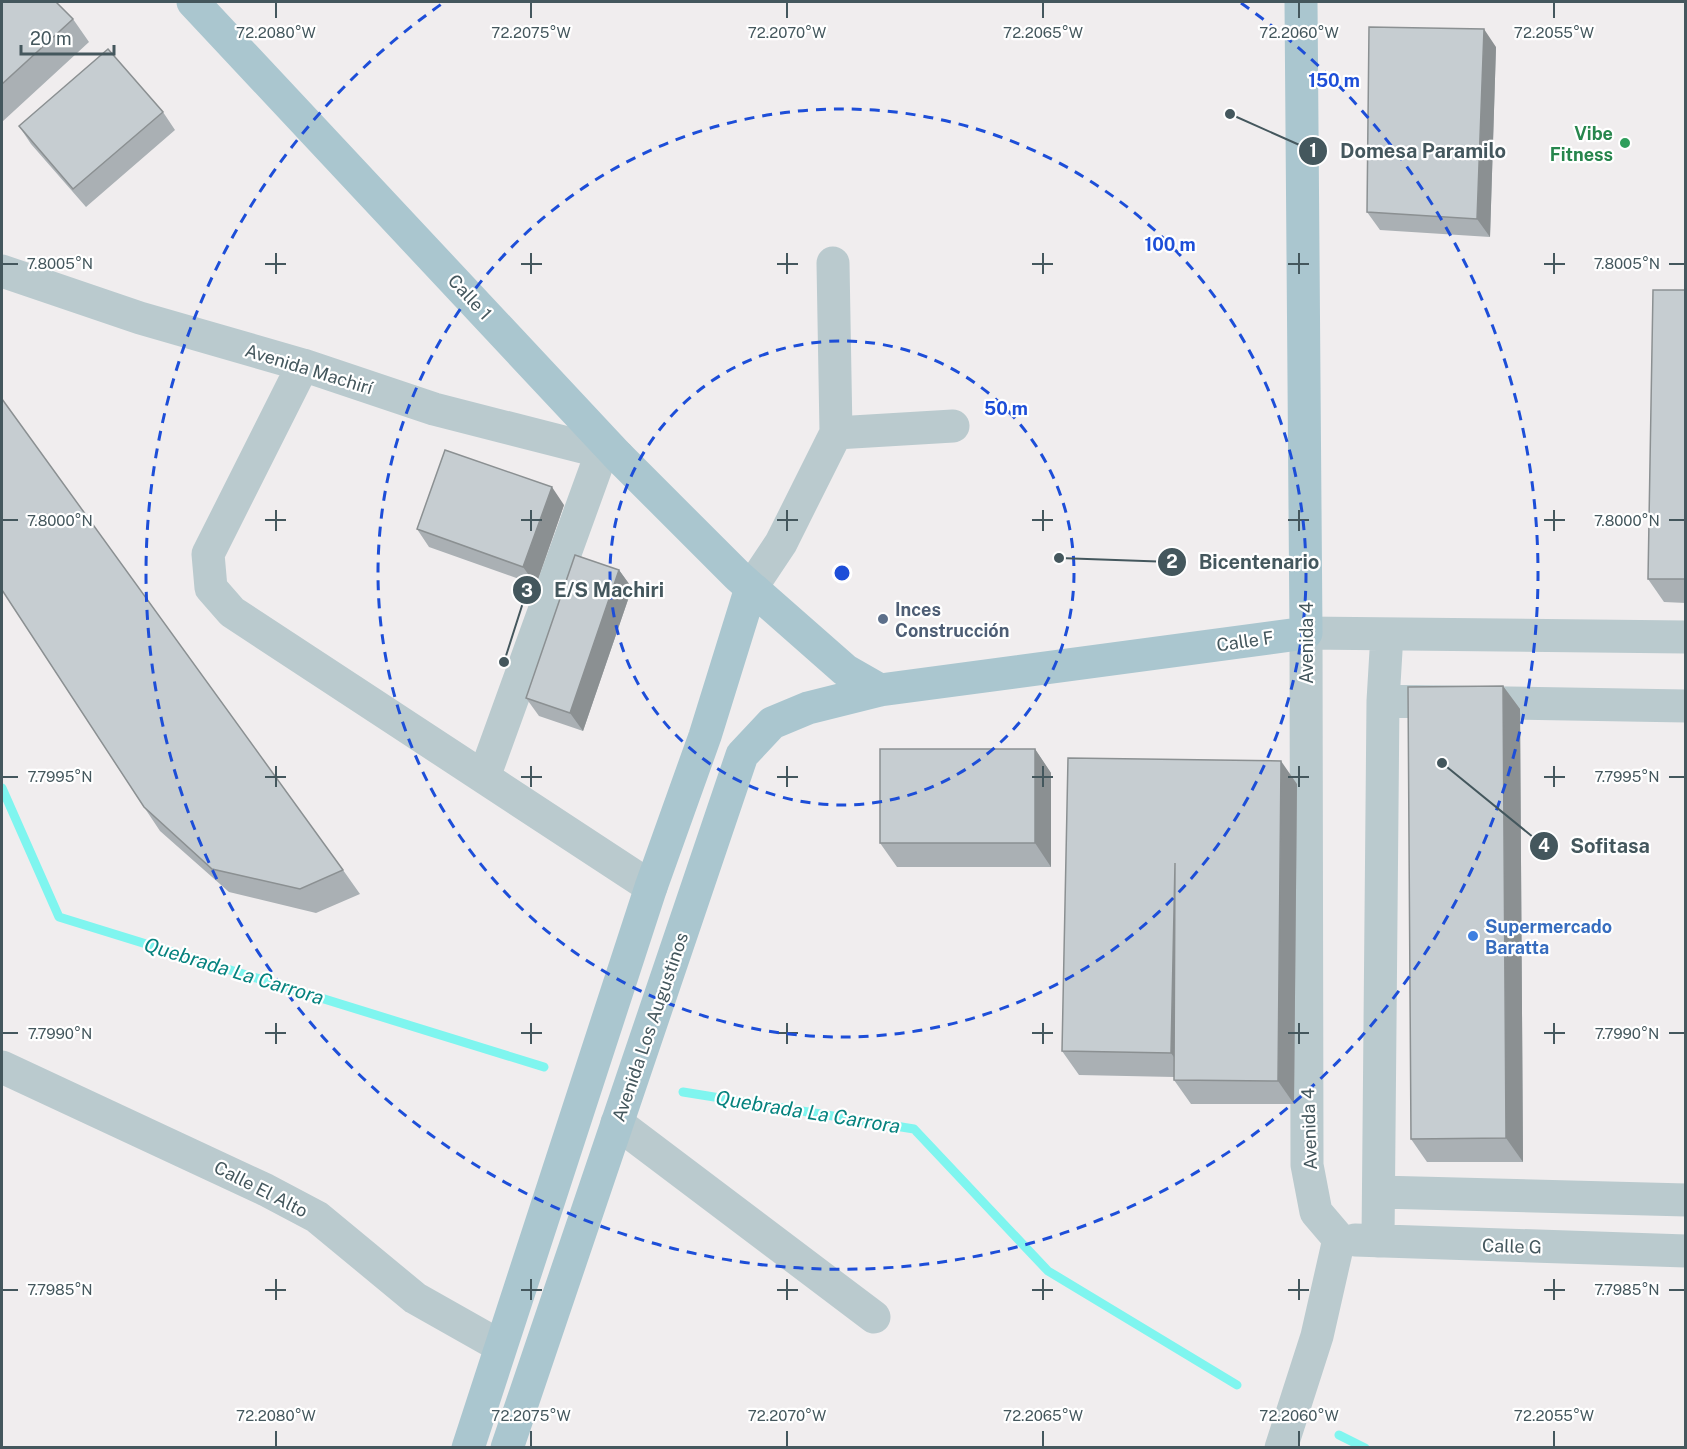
<svg xmlns="http://www.w3.org/2000/svg" width="1687" height="1449" viewBox="0 0 1687 1449" font-family="'Public Sans',sans-serif">
<style>
.lines{fill:none;stroke-linecap:round;stroke-linejoin:round}
.stream{stroke:#7ff5ef;stroke-width:9}
.minor{stroke:#bacace;stroke-width:33}
.major{stroke:#aac6cf;stroke-width:33}
.wall{fill:#aab0b4}
.shaded-wall{fill:#8b9092}
.building{fill:#c6cdd1;stroke:#8b9092;stroke-width:1.5}
.ticks{fill:none;stroke:#44575d;stroke-width:2}
.ring{fill:none;stroke:#1d4ed8;stroke-width:3;stroke-dasharray:10 8}
.leisure-dot{fill:#2e9e5b;stroke:#fff;stroke-width:2}
.service-dot{fill:#5c6f8a;stroke:#fff;stroke-width:2}
.shop-dot{fill:#3f7fe0;stroke:#fff;stroke-width:2}
.labels{text-anchor:middle;dominant-baseline:central;stroke-width:4.5;stroke-linejoin:round;paint-order:stroke}
.leisure-label{font-size:18px;font-weight:bold;fill:#27864d;stroke:#fff;text-anchor:end}
.street-label{font-size:18px;fill:#44575d;stroke:#fff}
.service-label{font-size:18px;font-weight:bold;fill:#4e5e75;stroke:#fff;text-anchor:start}
.shop-label{font-size:18px;font-weight:bold;fill:#366cbe;stroke:#fff;text-anchor:start}
.water-label{font-size:20px;font-style:italic;fill:#05827e;stroke:#fff}
.ticks-label{font-size:15px;text-anchor:middle;fill:#44575d;stroke:#fff;stroke-width:4.5;stroke-linejoin:round;paint-order:stroke}
.centre{fill:#1d4ed8;stroke:#fff;stroke-width:3}
.ring-label{font-size:18px;text-anchor:middle;font-weight:bold;fill:#1d4ed8;stroke:#fff;stroke-width:4.5;stroke-linejoin:round;paint-order:stroke}
.leader{fill:none;stroke:#44575d;stroke-width:2}
.callout-dot{fill:#44575d;stroke:#fff;stroke-width:2}
.mark-label{font-size:18px;text-anchor:middle;font-weight:bold;fill:#fff}
.callout-label{font-size:20px;text-anchor:middle;font-weight:bold;fill:#44575d;stroke:#fff;stroke-width:4.5;stroke-linejoin:round;paint-order:stroke}
</style>
<rect width="100%" height="100%" fill="#f0edee"/>
<g class="lines">
<!-- stream -->
<path class="stream" d="M 2,788 L 59,917 L 544,1067
M 683,1092 L 914,1129 L 1048,1271 L 1237,1385
M 1339,1435 L 1365,1448"/>
<!-- minor -->
<path class="minor" d="M 2,271 L 140,318 L 303,365 L 434,409 L 618,456
M 303,365 L 208,554 L 211,588 L 232,612 L 651,887
M 836,433 L 953,426
M 751,588 L 781,543 L 836,433 L 833,263
M 1383,701 L 1686,706
M 484,777 L 601,454
M 2,1067 L 266,1190 L 317,1217 L 415,1298 L 500,1346
M 617,1123 L 874,1317
M 1379,1192 L 1686,1200
M 1339,1239 L 1316,1212 L 1307,1165 L 1306,633 L 1686,637
M 1355,1240 L 1686,1251
M 1378,1241 L 1383,701 L 1387,634
M 1281,1448 L 1317,1336 L 1339,1239"/>
<!-- major -->
<path class="major" d="M 193,2 L 618,456 L 738,576 L 845,670 L 880,690
M 468,1448 L 651,887 L 705,736 L 751,588
M 507,1448 L 742,755 L 772,723 L 808,708 L 880,690 L 1306,633 L 1301,2"/>
</g>
<!-- wall -->
<path class="wall" d="M 2,2 L 73,19 L 89,42 L 2,122 Z
M 1496,47 L 1490,237 L 1380,230 L 1367,212 Z
M 163,112 L 175,130 L 86,207 L 31,144 L 19,126 Z
M 1686,290 L 1686,603 L 1664,602 L 1648,579 Z
M 564,505 L 536,585 L 429,547 L 417,529 Z
M 619,570 L 632,588 L 583,731 L 539,716 L 526,698 Z
M 1503,686 L 1520,709 L 1523,1162 L 1427,1162 L 1411,1139 Z
M 1035,749 L 1051,773 L 1051,867 L 897,867 L 880,843 Z
M 1297,784 L 1294,1104 L 1191,1104 L 1174,1080 L 1174,1077 L 1079,1075 L 1062,1051 Z
M 144,807 L 343,870 L 360,894 L 316,913 L 229,892 L 160,831 Z"/>
<!-- shaded-wall -->
<path class="shaded-wall" d="M 1484,29 L 1496,47 L 1490,237 L 1477,219 Z
M 552,487 L 564,505 L 536,585 L 523,567 Z
M 619,570 L 632,588 L 583,731 L 570,713 Z
M 1503,686 L 1520,709 L 1523,1162 L 1506,1138 Z
M 1035,749 L 1051,773 L 1051,867 L 1035,843 Z
M 1281,761 L 1297,784 L 1294,1104 L 1278,1081 Z
M 1175,863 L 1188,1077 L 1171,1053 Z"/>
<!-- building -->
<path class="building" d="M 2,2 L 56,2 L 73,19 L 2,84 Z
M 1369,27 L 1484,29 L 1477,219 L 1367,212 Z
M 108,49 L 163,112 L 73,189 L 19,126 Z
M 1653,290 L 1686,290 L 1686,579 L 1648,579 Z
M 2,399 L 343,870 L 300,889 L 212,869 L 144,807 L 2,590 Z
M 445,450 L 552,487 L 523,567 L 417,529 Z
M 575,555 L 619,570 L 570,713 L 526,698 Z
M 1503,686 L 1506,1138 L 1411,1139 L 1408,687 Z
M 880,749 L 1035,749 L 1035,843 L 880,843 Z
M 1068,758 L 1281,761 L 1278,1081 L 1174,1080 L 1175,863 L 1171,1053 L 1062,1051 Z"/>
<!-- ticks -->
<path class="ticks" d="M 276,3 L 276,18M 531,3 L 531,18M 787,3 L 787,18M 1043,3 L 1043,18M 1299,3 L 1299,18M 1554,3 L 1554,18M 276,253 L 276,274M 531,253 L 531,274M 787,253 L 787,274M 1043,253 L 1043,274M 1299,253 L 1299,274M 1554,253 L 1554,274M 3,264 L 18,264M 265,264 L 286,264M 521,264 L 542,264M 777,264 L 798,264M 1032,264 L 1053,264M 1288,264 L 1309,264M 1544,264 L 1565,264M 1669,264 L 1684,264M 276,510 L 276,531M 531,510 L 531,531M 787,510 L 787,531M 1043,510 L 1043,531M 1299,510 L 1299,531M 1554,510 L 1554,531M 3,520 L 18,520M 265,520 L 286,520M 521,520 L 542,520M 777,520 L 798,520M 1032,520 L 1053,520M 1288,520 L 1309,520M 1544,520 L 1565,520M 1669,520 L 1684,520M 276,766 L 276,787M 531,766 L 531,787M 787,766 L 787,787M 1043,766 L 1043,787M 1299,766 L 1299,787M 1554,766 L 1554,787M 3,777 L 18,777M 265,777 L 286,777M 521,777 L 542,777M 777,777 L 798,777M 1032,777 L 1053,777M 1288,777 L 1309,777M 1544,777 L 1565,777M 1669,777 L 1684,777M 276,1023 L 276,1044M 531,1023 L 531,1044M 787,1023 L 787,1044M 1043,1023 L 1043,1044M 1299,1023 L 1299,1044M 1554,1023 L 1554,1044M 3,1033 L 18,1033M 265,1033 L 286,1033M 521,1033 L 542,1033M 777,1033 L 798,1033M 1032,1033 L 1053,1033M 1288,1033 L 1309,1033M 1544,1033 L 1565,1033M 1669,1033 L 1684,1033M 276,1279 L 276,1300M 531,1279 L 531,1300M 787,1279 L 787,1300M 1043,1279 L 1043,1300M 1299,1279 L 1299,1300M 1554,1279 L 1554,1300M 3,1290 L 18,1290M 265,1290 L 286,1290M 521,1290 L 542,1290M 777,1290 L 798,1290M 1032,1290 L 1053,1290M 1288,1290 L 1309,1290M 1544,1290 L 1565,1290M 1669,1290 L 1684,1290M 276,1431 L 276,1446M 531,1431 L 531,1446M 787,1431 L 787,1446M 1043,1431 L 1043,1446M 1299,1431 L 1299,1446M 1554,1431 L 1554,1446"/>
<!-- distance rings -->
<g class="ring">
<circle cx="842" cy="573" r="232"/>
<circle cx="842" cy="573" r="464"/>
<path d="M1241 3A696 696 0 1 1 443 3"/>
</g>
<!-- markers -->
<circle class="leisure-dot" cx="1625" cy="143" r="6"/>
<circle class="service-dot" cx="883" cy="619" r="6"/>
<circle class="shop-dot" cx="1473" cy="936" r="6"/>
<g class="labels">
<!-- leisure labels -->
<g class="leisure-label">
<text x="1613" y="133">Vibe<tspan x="1613" dy="21">Fitness</tspan></text>
</g>
<!-- street labels -->
<g class="street-label">
<text transform="translate(470 297) rotate(47)">Calle 1</text>
<text transform="translate(309 369) rotate(17)">Avenida Machirí</text>
<text transform="translate(1245 641) rotate(-8)">Calle F</text>
<text transform="translate(1306 643) rotate(-90)">Avenida 4</text>
<text transform="translate(650 1027) rotate(-71)">Avenida Los Augustinos</text>
<text transform="translate(1309 1129) rotate(-92)">Avenida 4</text>
<text transform="translate(261 1189) rotate(27)">Calle El Alto</text>
<text transform="translate(1512 1246) rotate(2)">Calle G</text>
</g>
<!-- service labels -->
<g class="service-label">
<text x="895" y="609">Inces<tspan x="895" dy="21">Construcción</tspan></text>
</g>
<!-- shop labels -->
<g class="shop-label">
<text x="1485" y="926">Supermercado<tspan x="1485" dy="21">Baratta</tspan></text>
</g>
<!-- water labels -->
<g class="water-label">
<text transform="translate(234 971) rotate(17)">Quebrada La Carrora</text>
<text transform="translate(808 1112) rotate(9)">Quebrada La Carrora</text>
</g>
</g>
<g class="ticks-label">
<text x="276" y="38">72.2080°W</text>
<text x="531" y="38">72.2075°W</text>
<text x="787" y="38">72.2070°W</text>
<text x="1043" y="38">72.2065°W</text>
<text x="1299" y="38">72.2060°W</text>
<text x="1554" y="38">72.2055°W</text>
<text x="60" y="269">7.8005°N</text>
<text x="1627" y="269">7.8005°N</text>
<text x="60" y="526">7.8000°N</text>
<text x="1627" y="526">7.8000°N</text>
<text x="60" y="782">7.7995°N</text>
<text x="1627" y="782">7.7995°N</text>
<text x="60" y="1039">7.7990°N</text>
<text x="1627" y="1039">7.7990°N</text>
<text x="60" y="1295">7.7985°N</text>
<text x="1627" y="1295">7.7985°N</text>
<text x="276" y="1421">72.2080°W</text>
<text x="531" y="1421">72.2075°W</text>
<text x="787" y="1421">72.2070°W</text>
<text x="1043" y="1421">72.2065°W</text>
<text x="1299" y="1421">72.2060°W</text>
<text x="1554" y="1421">72.2055°W</text>
</g>
<circle cx="842" cy="573" r="9" class="centre"/>
<g class="ring-label">
<text x="1334" y="87">150 m</text>
<text x="1170" y="251">100 m</text>
<text x="1006" y="415">50 m</text>
</g>
<!-- callouts -->
<path class="leader" d="M1230 114L1313 151M1059 558L1172 562M504 662L527 590M1442 763L1544 846"/>
<g class="callout-dot">
<circle cx="1230" cy="114" r="6"/>
<circle cx="1059" cy="558" r="6"/>
<circle cx="504" cy="662" r="6"/>
<circle cx="1442" cy="763" r="6"/>
<circle cx="1313" cy="151" r="15"/>
<circle cx="1172" cy="562" r="15"/>
<circle cx="527" cy="590" r="15"/>
<circle cx="1544" cy="846" r="15"/>
</g>
<g class="mark-label">
<text x="1313" y="157">1</text>
<text x="1172" y="568">2</text>
<text x="527" y="597">3</text>
<text x="1544" y="852">4</text>
</g>
<g class="callout-label">
<text x="1423" y="158">Domesa Paramilo</text>
<text x="1259" y="569">Bicentenario</text>
<text x="609" y="597">E/S Machiri</text>
<text x="1610" y="853">Sofitasa</text>
</g>
<!-- border -->
<rect width="1687" height="1449" fill="none" stroke="#44575d" stroke-width="6"/>
<!-- scale -->
<path d="M21 45v9h93v-9" fill="none" stroke="#44575d" stroke-width="3"/>
<text x="30" y="45" font-size="18" fill="#44575d" stroke="#ffffff" stroke-width="4.5" paint-order="stroke">20 m</text>
</svg>
